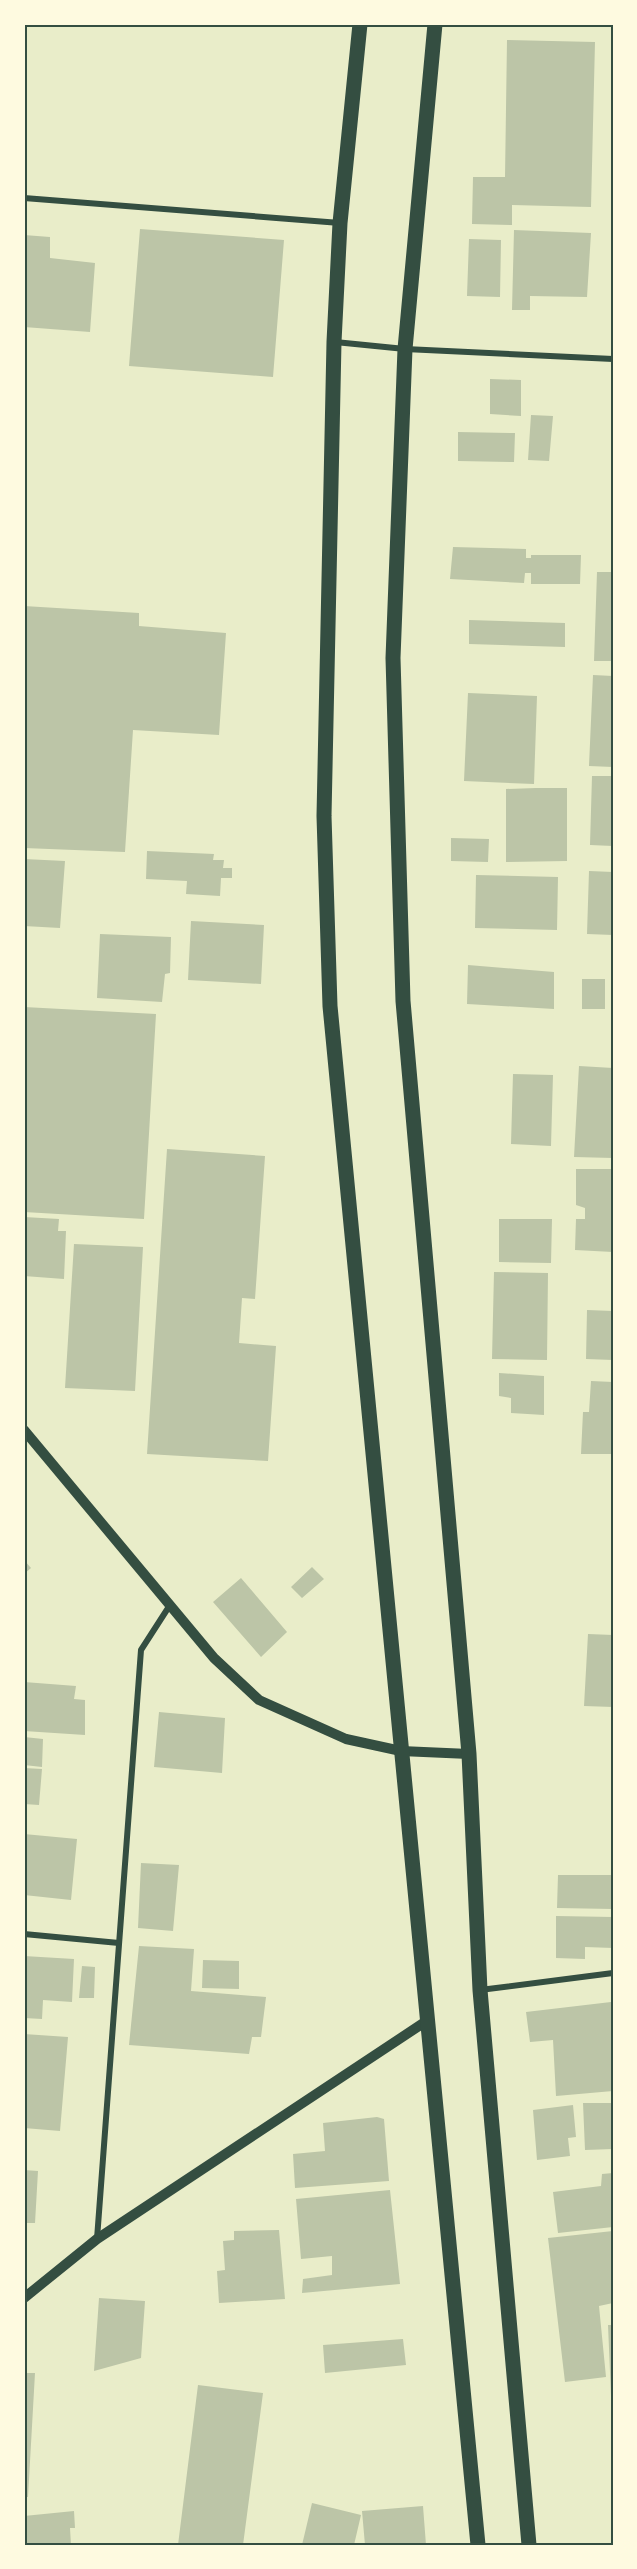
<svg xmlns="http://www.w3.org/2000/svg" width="637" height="2569" viewBox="0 0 637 2569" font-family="Merriweather,serif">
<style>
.building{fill:#bcc5a7}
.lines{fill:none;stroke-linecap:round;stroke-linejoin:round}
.minor{stroke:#344e41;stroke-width:6}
.tertiary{stroke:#344e41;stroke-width:10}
.primary{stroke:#344e41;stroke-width:15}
.neatline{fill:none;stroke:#344e41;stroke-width:2}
</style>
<rect width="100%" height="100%" fill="#e9edc9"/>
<!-- building -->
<path class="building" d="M 507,40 L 595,42 L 591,207 L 512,205 L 512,225 L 472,224 L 473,177 L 505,177 Z
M 140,229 L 284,240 L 273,377 L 129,366 Z
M 514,230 L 591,233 L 587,297 L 530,296 L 530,310 L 512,310 Z
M 24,235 L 50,237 L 50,258 L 95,263 L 90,332 L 24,327 Z
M 469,239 L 501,240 L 500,297 L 467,296 Z
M 490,379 L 521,380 L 521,416 L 490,414 Z
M 531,415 L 553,416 L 549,461 L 528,460 Z
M 458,432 L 515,433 L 514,462 L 458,461 Z
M 453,547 L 526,549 L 526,558 L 531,558 L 531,555 L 581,555 L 580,584 L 531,584 L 531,573 L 525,573 L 524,583 L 450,579 Z
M 597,572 L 613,572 L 613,661 L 594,661 Z
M 24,606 L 139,613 L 139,626 L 226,633 L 219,735 L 133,730 L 125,852 L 24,848 Z
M 469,620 L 565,623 L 565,647 L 469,644 Z
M 593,675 L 613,676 L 613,767 L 589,766 Z
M 468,693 L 537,696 L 534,784 L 464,781 Z
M 592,776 L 613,776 L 613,846 L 590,845 Z
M 536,788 L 567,788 L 567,861 L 506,862 L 506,789 Z
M 451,838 L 489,839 L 488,862 L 451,861 Z
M 147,851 L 214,854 L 213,860 L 224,860 L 223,868 L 232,868 L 232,878 L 221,878 L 220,896 L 186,894 L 187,881 L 146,879 Z
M 24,859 L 65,861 L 60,928 L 24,926 Z
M 589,871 L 613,872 L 613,935 L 587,934 Z
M 476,875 L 558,877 L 557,930 L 475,928 Z
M 191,921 L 264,925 L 261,984 L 188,980 Z
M 100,934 L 171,937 L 170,973 L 165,974 L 162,1002 L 97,998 Z
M 468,965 L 554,972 L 554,1009 L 467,1004 Z
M 582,979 L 605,979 L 605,1009 L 582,1009 Z
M 24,1007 L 156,1014 L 144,1219 L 24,1212 Z
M 579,1066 L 613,1068 L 613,1158 L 574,1157 Z
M 513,1074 L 553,1075 L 551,1146 L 511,1144 Z
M 167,1149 L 265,1156 L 255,1299 L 242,1298 L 239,1343 L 276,1346 L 268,1461 L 147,1454 Z
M 576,1169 L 613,1169 L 613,1252 L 575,1250 L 576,1219 L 585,1219 L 585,1208 L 576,1205 Z
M 24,1217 L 59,1219 L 58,1231 L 66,1231 L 64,1279 L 24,1276 Z
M 499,1219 L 552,1219 L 551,1263 L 499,1262 Z
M 74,1244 L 143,1247 L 135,1391 L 65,1388 Z
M 494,1272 L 548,1273 L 547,1360 L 492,1359 Z
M 587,1310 L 613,1311 L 613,1360 L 586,1359 Z
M 499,1373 L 544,1376 L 544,1415 L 511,1413 L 511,1398 L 499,1396 Z
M 591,1381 L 613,1382 L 613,1454 L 581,1454 L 583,1412 L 589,1412 Z
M 24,1560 L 31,1568 L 24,1574 Z
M 312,1567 L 324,1579 L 302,1598 L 291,1587 Z
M 241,1578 L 287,1632 L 261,1657 L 213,1602 Z
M 588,1634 L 613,1635 L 613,1707 L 584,1706 Z
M 24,1682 L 76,1686 L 74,1699 L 85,1700 L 85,1735 L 24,1731 Z
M 159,1712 L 225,1718 L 222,1773 L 154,1767 Z
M 24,1737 L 43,1739 L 42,1767 L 24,1765 Z
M 24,1768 L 42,1769 L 39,1805 L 24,1804 Z
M 24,1834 L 77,1839 L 71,1900 L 24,1895 Z
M 141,1863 L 179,1865 L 173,1931 L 138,1928 Z
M 558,1875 L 613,1875 L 613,1909 L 557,1908 Z
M 556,1916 L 613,1917 L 613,1948 L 585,1947 L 585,1959 L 556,1958 Z
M 139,1946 L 194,1949 L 191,1991 L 266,1997 L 261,2037 L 252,2037 L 249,2054 L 129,2045 Z
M 24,1956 L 74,1959 L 72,2002 L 43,2000 L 42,2019 L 24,2018 Z
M 203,1960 L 239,1961 L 239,1989 L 202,1988 Z
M 82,1966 L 95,1967 L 94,1998 L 79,1998 Z
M 611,2002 L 613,2091 L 556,2096 L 553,2040 L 530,2042 L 526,2012 Z
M 24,2034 L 68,2037 L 60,2131 L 24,2128 Z
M 583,2103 L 613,2103 L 613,2149 L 585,2150 Z
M 573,2105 L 576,2137 L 568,2138 L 570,2156 L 537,2160 L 533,2110 Z
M 377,2117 L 384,2119 L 389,2181 L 295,2188 L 293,2154 L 325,2151 L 323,2123 Z
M 24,2170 L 38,2171 L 35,2223 L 24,2223 Z
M 613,2173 L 613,2227 L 558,2233 L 553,2192 L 601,2186 L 602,2174 Z
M 390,2190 L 400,2284 L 302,2293 L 303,2279 L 332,2275 L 332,2256 L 301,2259 L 296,2199 Z
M 279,2230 L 285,2299 L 219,2303 L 217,2271 L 225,2270 L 223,2241 L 234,2240 L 234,2231 Z
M 613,2231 L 613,2303 L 599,2306 L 606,2377 L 565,2382 L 548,2238 Z
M 99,2298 L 145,2301 L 141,2358 L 94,2371 Z
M 608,2325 L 613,2325 L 613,2396 L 611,2396 Z
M 403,2339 L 406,2365 L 325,2373 L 323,2345 Z
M 24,2373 L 35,2373 L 28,2497 L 24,2497 Z
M 198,2385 L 263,2393 L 243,2545 L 178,2545 Z
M 312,2503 L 361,2515 L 354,2545 L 302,2545 Z
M 423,2506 L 426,2545 L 365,2545 L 362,2511 Z
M 74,2511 L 75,2528 L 70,2528 L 71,2545 L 24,2545 L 24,2516 Z"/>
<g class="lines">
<!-- minor -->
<path class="minor" d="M 24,198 L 340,223
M 335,342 L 405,349 L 613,359
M 24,1934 L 119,1943
M 480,1990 L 613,1973
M 97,2239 L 141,1650 L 170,1605"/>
<!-- tertiary -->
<path class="tertiary" d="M 24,1430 L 214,1658 L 259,1700 L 346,1739 L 401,1751 L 469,1754
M 24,2298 L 97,2239 L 428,2020"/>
<!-- primary -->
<path class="primary" d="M 360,24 L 340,223 L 334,342 L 324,816 L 330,1006 L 478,2545
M 435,24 L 405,349 L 393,658 L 403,1001 L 469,1754 L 480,1990 L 529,2545"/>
</g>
<!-- border -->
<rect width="637" height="2569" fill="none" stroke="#fefae0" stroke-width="51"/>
<rect x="26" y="26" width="586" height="2518" class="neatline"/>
</svg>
